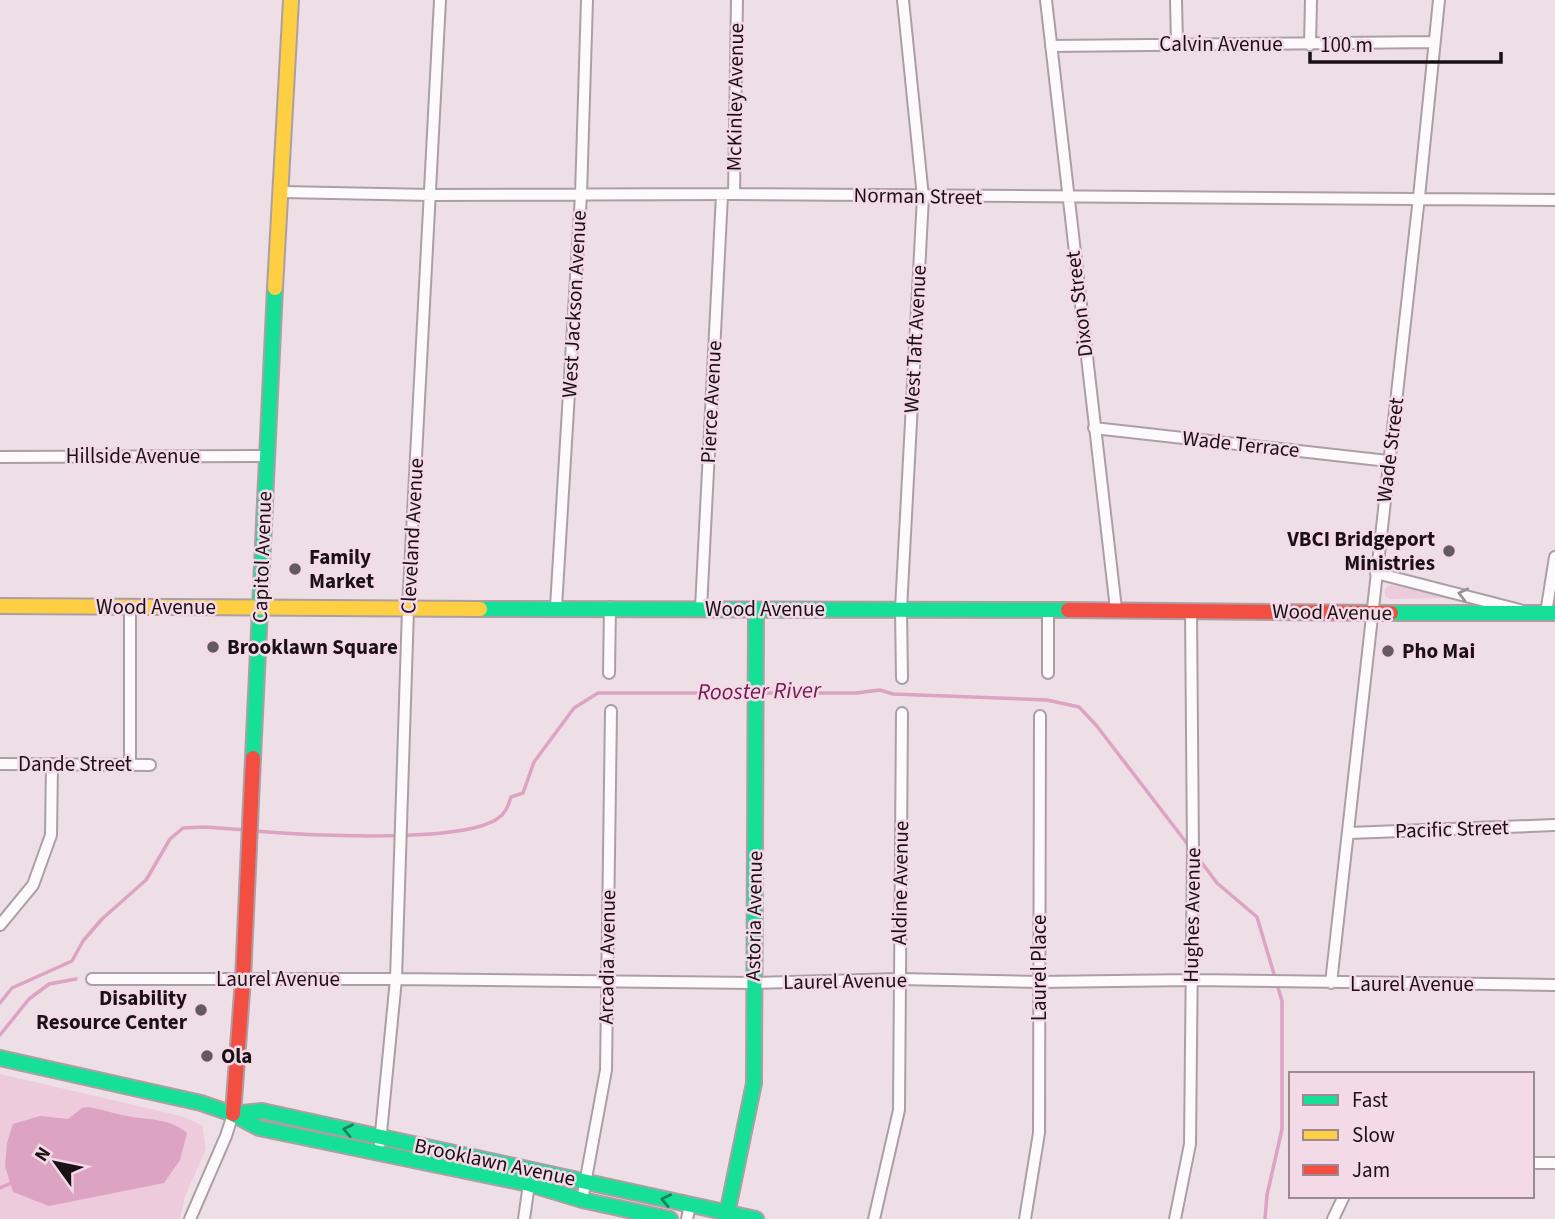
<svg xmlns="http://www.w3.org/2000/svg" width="1555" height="1219" viewBox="0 0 1555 1219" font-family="'Source Sans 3',sans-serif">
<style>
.green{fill:#edcadc}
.water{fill:#dca3c2}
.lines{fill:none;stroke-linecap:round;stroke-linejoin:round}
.stream{stroke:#dca3c2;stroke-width:3.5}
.street-casing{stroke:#ab9fa5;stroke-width:14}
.fast-casing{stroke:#ab9fa5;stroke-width:18}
.slow-casing{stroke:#ab9fa5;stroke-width:18}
.jam-casing{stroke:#ab9fa5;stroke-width:18}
.street{stroke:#fcfafb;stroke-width:10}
.fast{stroke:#16e098;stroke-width:14}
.slow{stroke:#ffcf43;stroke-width:14}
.jam{stroke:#f24e42;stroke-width:14}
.oneway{stroke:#969194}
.oneway2{stroke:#18835e}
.poi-dot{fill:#64595f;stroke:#f4d9e6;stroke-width:2.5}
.labels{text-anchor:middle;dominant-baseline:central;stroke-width:5;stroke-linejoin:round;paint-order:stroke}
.street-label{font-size:21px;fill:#1a1116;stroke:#f4d9e6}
.poi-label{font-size:21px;font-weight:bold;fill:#1a1116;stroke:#f4d9e6;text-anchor:start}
.water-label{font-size:23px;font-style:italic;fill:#721952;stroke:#f4d9e6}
</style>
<rect width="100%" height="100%" fill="#eedfe6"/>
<!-- green -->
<path class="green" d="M 1391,585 L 1448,597 L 1448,598 L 1390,599 L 1385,596 L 1385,589 Z
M 0,1074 L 181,1116 L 202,1125 L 206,1149 L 185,1196 L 180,1219 L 0,1219 Z"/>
<!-- water -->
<path class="water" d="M 88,1107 C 102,1109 114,1114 127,1116 C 148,1120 170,1118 187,1133 L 180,1160 L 164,1183 L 49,1206 L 13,1192 L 5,1166 L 7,1143 L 13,1124 L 40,1116 L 68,1119 L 82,1108 Z"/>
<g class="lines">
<!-- stream -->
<path class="stream" d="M 758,693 L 856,693 L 880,690 L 893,694 L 1047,700 L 1079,707 L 1096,725 L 1189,846
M 254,831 C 303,835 459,844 497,819 C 506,813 508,806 511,797 L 523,793 L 534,762 L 574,708 L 598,693 L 751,693
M 1196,855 L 1217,883 L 1257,917 L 1282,1001 L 1282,1129 L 1267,1195 L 1265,1219
M 0,1003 L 12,988 L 72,961 L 83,941 L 102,919 L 146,880 L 170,839 L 183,828 L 205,827 L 246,830
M 0,1035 L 29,999 L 49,984 L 76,979
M 0,1188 L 11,1183"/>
<!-- street casing -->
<g class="street-casing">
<path id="street" d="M 1046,0 L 1116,609
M 1176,0 L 1177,43
M 1310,45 L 1311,0
M 1051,46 L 1434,42
M 282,192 L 431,195 L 734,194 L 1555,200
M 734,194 L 737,0
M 1094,428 L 1388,461
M 0,457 L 266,456
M 1376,573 L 1520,610
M 130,607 L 130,764
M 556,607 L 581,195 L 587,0
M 701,608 L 722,195
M 1048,610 L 1048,673
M 1546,613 L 1555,557
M 609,673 L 610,607
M 902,678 L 901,609 L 923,197 L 903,0
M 0,764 L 150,765
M 1349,833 L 1555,825
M 0,925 L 33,885 L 51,835 L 52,764
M 92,979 L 396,979 L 753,983 L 899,979 L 1039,982 L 1192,980 L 1555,985
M 1331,983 L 1419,197 L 1439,0
M 380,1143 L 396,979 L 408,609 L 440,0
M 1532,1163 L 1555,1163
M 582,1200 L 606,1070 L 611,711
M 190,1219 L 226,1136 L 233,1114
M 524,1219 L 530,1177
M 687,1219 L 690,1205
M 874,1219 L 899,1110 L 902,713
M 1025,1219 L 1039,1133 L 1040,716
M 1175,1219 L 1190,1144 L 1193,852 L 1191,610
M 1333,1219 L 1344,1196"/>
</g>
<!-- fast casing -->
<g class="fast-casing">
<path id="fast" d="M 480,609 L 1068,610
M 1391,613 L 1555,613
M 253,758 L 275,288
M 0,1058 L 201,1103 L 233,1114 L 259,1128 L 529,1184 L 582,1200 L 670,1219
M 233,1114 L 262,1111 L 756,1219
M 726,1219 L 754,1083 L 756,610"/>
</g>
<!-- slow casing -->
<g class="slow-casing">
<path id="slow" d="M 275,288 L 291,0
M 0,606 L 480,609"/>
</g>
<!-- jam casing -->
<g class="jam-casing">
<path id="jam" d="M 1068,610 L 1391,613
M 233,1114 L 243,979 L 253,758"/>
</g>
<!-- street -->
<use href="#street" class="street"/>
<!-- fast -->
<use href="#fast" class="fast"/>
<!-- slow -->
<use href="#slow" class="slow"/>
<!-- jam -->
<use href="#jam" class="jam"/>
</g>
<!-- one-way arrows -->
<defs><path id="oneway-chevron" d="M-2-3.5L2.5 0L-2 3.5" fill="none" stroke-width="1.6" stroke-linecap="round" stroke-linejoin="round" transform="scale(1.75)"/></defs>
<use class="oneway" href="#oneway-chevron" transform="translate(1463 594) rotate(-166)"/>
<g class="oneway2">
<use href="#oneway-chevron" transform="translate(348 1130) rotate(-168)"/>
<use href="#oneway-chevron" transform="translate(666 1200) rotate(-168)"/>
</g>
<!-- markers -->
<g class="poi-dot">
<circle cx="1449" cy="551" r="7"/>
<circle cx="295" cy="569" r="7"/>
<circle cx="213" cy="647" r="7"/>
<circle cx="1388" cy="651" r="7"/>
<circle cx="201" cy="1010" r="7"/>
<circle cx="207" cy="1056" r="7"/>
</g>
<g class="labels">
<!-- street labels -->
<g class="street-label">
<text x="1221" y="44">Calvin Avenue</text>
<text transform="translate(735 97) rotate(-89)">McKinley Avenue</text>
<text transform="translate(918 196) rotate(1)">Norman Street</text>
<text transform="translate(574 304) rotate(-87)">West Jackson Avenue</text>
<text transform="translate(1079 304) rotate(-97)">Dixon Street</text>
<text transform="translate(915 339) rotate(-87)">West Taft Avenue</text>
<text transform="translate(711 402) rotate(-87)">Pierce Avenue</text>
<text transform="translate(1241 444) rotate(6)">Wade Terrace</text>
<text transform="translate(1390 450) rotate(-83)">Wade Street</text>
<text x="133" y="456">Hillside Avenue</text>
<text transform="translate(412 536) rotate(-87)">Cleveland Avenue</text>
<text transform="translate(262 557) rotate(-88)">Capitol Avenue</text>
<text x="156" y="607">Wood Avenue</text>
<text x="765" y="609">Wood Avenue</text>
<text transform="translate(1332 612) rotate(1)">Wood Avenue</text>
<text x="75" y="764">Dande Street</text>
<text transform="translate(1452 829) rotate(-2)">Pacific Street</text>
<text transform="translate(900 883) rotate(-89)">Aldine Avenue</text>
<text transform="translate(1192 915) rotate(-89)">Hughes Avenue</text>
<text transform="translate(754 916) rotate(-89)">Astoria Avenue</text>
<text transform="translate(607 957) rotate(-89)">Arcadia Avenue</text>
<text transform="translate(1039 968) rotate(-90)">Laurel Place</text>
<text x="278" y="979">Laurel Avenue</text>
<text transform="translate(845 981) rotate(-1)">Laurel Avenue</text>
<text x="1412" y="984">Laurel Avenue</text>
<text transform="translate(495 1162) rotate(12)">Brooklawn Avenue</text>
</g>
<!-- poi labels -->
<g class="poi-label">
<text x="1435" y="539" text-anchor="end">VBCI Bridgeport<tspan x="1435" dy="24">Ministries</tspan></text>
<text x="309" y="557">Family<tspan x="309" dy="24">Market</tspan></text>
<text x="227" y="647">Brooklawn Square</text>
<text x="1402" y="651">Pho Mai</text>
<text x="187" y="998" text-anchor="end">Disability<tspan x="187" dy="24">Resource Center</tspan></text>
<text x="221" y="1056">Ola</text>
</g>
<!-- water labels -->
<g class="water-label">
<text transform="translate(759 691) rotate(-1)">Rooster River</text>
</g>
</g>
<!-- legend -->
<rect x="1289" y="1072" width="245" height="126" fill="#f4d9e6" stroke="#9d8993" stroke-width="2"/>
<rect x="1303" y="1095" width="35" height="10" fill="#16e098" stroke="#9d8993" stroke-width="2"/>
<text x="1352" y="1107" font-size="21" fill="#1a1116">Fast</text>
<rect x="1303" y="1130" width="35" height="10" fill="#ffcf43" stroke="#9d8993" stroke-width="2"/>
<text x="1352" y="1142" font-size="21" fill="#1a1116">Slow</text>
<rect x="1303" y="1165" width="35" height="10" fill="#f24e42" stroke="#9d8993" stroke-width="2"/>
<text x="1352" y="1177" font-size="21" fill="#1a1116">Jam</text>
<!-- north arrow -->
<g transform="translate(56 1163) rotate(303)" stroke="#f4d9e6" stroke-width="5" paint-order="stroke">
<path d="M0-5L12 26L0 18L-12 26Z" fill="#1a1116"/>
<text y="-10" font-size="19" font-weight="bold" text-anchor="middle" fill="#1a1116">N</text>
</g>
<!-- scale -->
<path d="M1310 52v10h191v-10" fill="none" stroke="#1a1116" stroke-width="3.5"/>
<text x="1320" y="52" font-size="21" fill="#1a1116" stroke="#f4d9e6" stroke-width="5" paint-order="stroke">100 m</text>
</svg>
